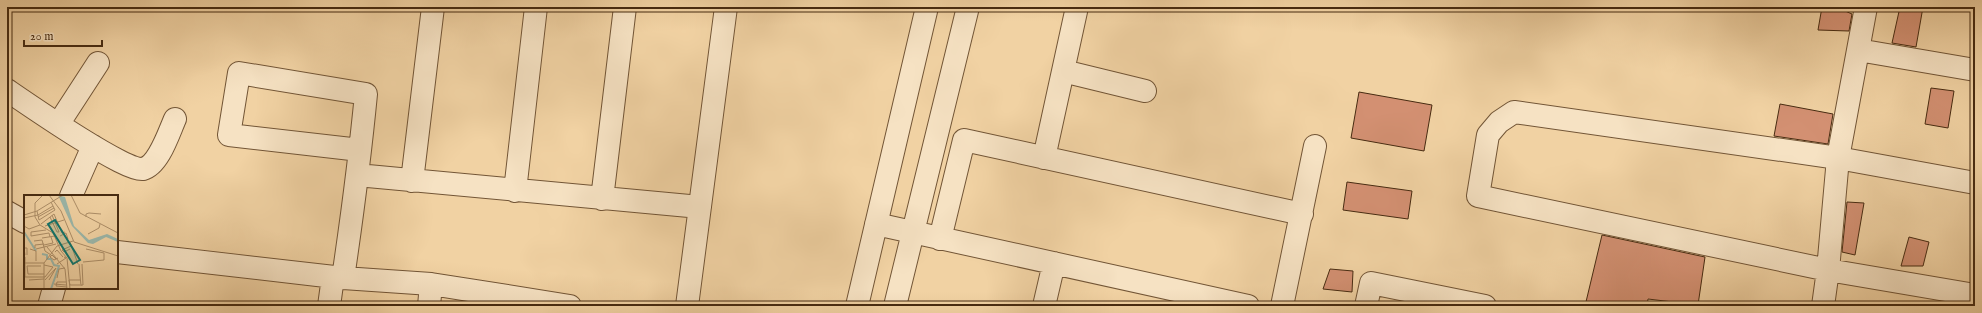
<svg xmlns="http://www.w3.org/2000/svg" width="1982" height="313" viewBox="0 0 1982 313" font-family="'IM FELL English',serif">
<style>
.building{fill:#d39072;stroke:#472b11}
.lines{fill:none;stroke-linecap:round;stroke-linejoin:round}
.minor-casing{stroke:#725536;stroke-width:24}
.minor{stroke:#f6e2c3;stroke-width:22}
.inset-river{fill:none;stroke:#9bb7aa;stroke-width:2}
.inset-road{fill:none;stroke:#ad8f69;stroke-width:1}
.view{fill:#0f766e;fill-opacity:0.15;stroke:#0f766e;stroke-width:2}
.inset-edge{fill:none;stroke:#472b11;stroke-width:2}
</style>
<rect width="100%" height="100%" fill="#f1d2a3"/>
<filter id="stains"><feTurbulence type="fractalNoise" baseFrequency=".005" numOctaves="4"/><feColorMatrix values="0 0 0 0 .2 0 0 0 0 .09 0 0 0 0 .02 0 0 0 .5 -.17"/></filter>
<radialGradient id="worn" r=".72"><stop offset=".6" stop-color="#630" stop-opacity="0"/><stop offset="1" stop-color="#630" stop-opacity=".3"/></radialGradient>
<!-- building -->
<path class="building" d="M 1822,7 L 1836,7 L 1852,14 L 1849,31 L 1818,30 Z
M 1900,7 L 1923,7 L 1916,47 L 1892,43 Z
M 1931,88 L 1954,91 L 1948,128 L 1925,124 Z
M 1359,92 L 1432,105 L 1424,151 L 1351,138 Z
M 1780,104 L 1833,114 L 1828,144 L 1774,136 Z
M 1347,182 L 1412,191 L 1408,219 L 1343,210 Z
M 1847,202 L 1864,203 L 1855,255 L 1842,252 Z
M 1602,235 L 1705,257 L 1698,305 L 1648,299 L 1647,306 L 1585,306 Z
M 1909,237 L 1929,242 L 1923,266 L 1901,266 Z
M 1330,269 L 1353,271 L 1352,292 L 1323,289 Z"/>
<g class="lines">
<!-- minor casing -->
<g class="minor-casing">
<path id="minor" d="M 1858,50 L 1975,70
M 1063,71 L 1145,91
M 7,90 C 26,103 127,173 143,169 C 159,165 169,132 175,119
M 59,123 L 98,63
M 1044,158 L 1077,7
M 357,175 L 700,207
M 412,181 L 433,7
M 1975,183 L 1838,158 L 1514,112 L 1499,122 L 1488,135 L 1478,196 L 1828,270 L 1975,295
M 515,191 L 536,7
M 71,196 L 93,146
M 602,199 L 625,7
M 7,212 L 25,222
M 876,224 L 1248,306
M 940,239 L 964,140 L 1302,214
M 117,252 L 343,278 L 431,284 L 570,306
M 343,278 C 352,217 360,156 366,94 L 239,73 L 229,135 L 360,150
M 49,306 L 54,288
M 329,306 L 333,277
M 429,306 L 431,284
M 687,306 L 726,7
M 857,306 L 927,7
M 895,306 L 968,7
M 1044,306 L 1054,263
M 1282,306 L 1315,146
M 1366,306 L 1371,283 L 1485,306
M 1823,306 L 1828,270 L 1838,158 L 1866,7"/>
</g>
<!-- minor -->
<use href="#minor" class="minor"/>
</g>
<!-- overview -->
<g transform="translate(24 195)">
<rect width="94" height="94" fill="#f1d2a3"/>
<path d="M 34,0 L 41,2 L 50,31 L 65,45 L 83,39 L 94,44 L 94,47 L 82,42 L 69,49 L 64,48 L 48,31 Z" fill="#9bb7aa"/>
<path class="inset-river" d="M 0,37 L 12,56M 18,59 L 23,60 L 23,64 L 27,64 L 30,70 L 35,71 L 27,94"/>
<path class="inset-road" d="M 19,0 L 11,8 L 11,22 L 16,30 L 29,38 L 37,56 L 43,63 L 46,94M 25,0 L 37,16 L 50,47 L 94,61M 47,0 L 56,18 L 94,38M 13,16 L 15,25 L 31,15 L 27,7M 0,20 L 13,16 L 39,0M 14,22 L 30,13M 26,22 L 33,37 L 35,37 L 28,20M 62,22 L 62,19 L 65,18 L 77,19M 0,23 L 14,20 L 29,11M 17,29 L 30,19 L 38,38 L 41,37M 0,31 L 5,34 L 16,30M 21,31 L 40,25M 22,35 L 7,37 L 7,41 L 25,38 L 26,42M 64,39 L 75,33 L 76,29M 36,41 L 42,38 L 44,44M 18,43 L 31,41M 10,46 L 18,45 L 21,56 L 27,60M 46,47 L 54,69M 20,50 L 29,48 L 27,42M 23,52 L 41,74 L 43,94M 11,53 L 11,50 L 20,49M 6,54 L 12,56 L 12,66M 12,54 L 32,49M 46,54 L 40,57 L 38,55 L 47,51M 31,57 L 33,55 L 39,62M 1,60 L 0,53 L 3,53 L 3,60M 1,62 L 1,82M 32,64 L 28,60 L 26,62 L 30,65 L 34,63M 59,67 L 80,65 L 80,58 L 62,54M 1,68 L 20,68M 33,69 L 42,63 L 40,62M 55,69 L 57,91M 3,71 L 4,79 L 20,79M 3,71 L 17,71M 1,82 L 21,82 L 29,72 L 20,70M 33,83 L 35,74 L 41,73M 5,85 L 20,84M 21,85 L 32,73 L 25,85M 56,85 L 45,85 L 46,90 L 56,90M 42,87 L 33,87 L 32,91 L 43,92M 30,89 L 42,90M 57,90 L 59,90 L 58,69M 20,94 L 20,68 L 33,51 L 49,46"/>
<path class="view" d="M 31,25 L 56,65 L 49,69 L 24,29 Z"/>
<rect width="94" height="94" class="inset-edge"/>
</g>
<!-- margin -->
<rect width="1982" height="313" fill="none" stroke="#f1d2a3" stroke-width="24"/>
<rect x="8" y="8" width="1966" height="297" fill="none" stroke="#472b11" stroke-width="2"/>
<rect x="12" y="12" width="1958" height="289" fill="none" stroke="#472b11"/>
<!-- scale -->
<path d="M24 40v6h78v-6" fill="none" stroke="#472b11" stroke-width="2"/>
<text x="30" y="40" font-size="12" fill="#472b11" stroke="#f6e2c3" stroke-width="3" paint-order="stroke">20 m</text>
<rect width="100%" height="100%" filter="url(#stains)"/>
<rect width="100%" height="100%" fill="url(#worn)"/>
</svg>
